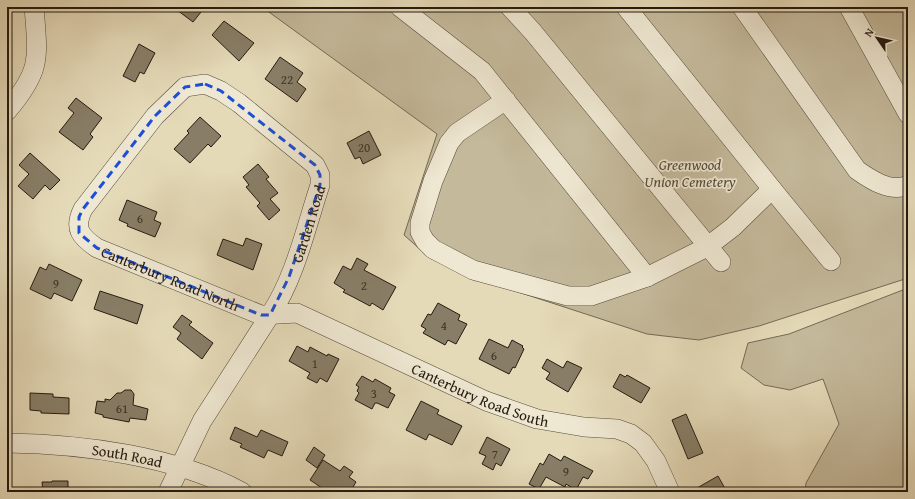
<svg xmlns="http://www.w3.org/2000/svg" width="915" height="499" viewBox="0 0 915 499" font-family="'Gentium Book Plus',serif">
<style>
.green{fill:#c4b99b;stroke:#746a56}
.building{fill:#887e67;stroke:#241a10}
.lines{fill:none;stroke-linecap:round;stroke-linejoin:round}
.minor-casing{stroke:#544a3a;stroke-width:20}
.minor{stroke:#eee7d1;stroke-width:19}
.marked{fill:none;stroke:#1d4ed8;stroke-width:3;stroke-dasharray:8 5;stroke-linejoin:round}
.labels{text-anchor:middle;dominant-baseline:central;stroke-width:3.5;stroke-linejoin:round;paint-order:stroke}
.number-label{font-size:13px;fill:#3d3326}
.park-label{font-size:15px;font-style:italic;fill:#544a3a;stroke:#eee7d1}
.street-label{font-size:15px;fill:#241a10;stroke:#eee7d1}
</style>
<rect width="100%" height="100%" fill="#e5dab8"/>
<filter id="stains"><feTurbulence type="fractalNoise" baseFrequency=".005" numOctaves="4"/><feColorMatrix values="0 0 0 0 .2 0 0 0 0 .09 0 0 0 0 .02 0 0 0 .5 -.17"/></filter>
<radialGradient id="worn" r=".72"><stop offset=".6" stop-color="#630" stop-opacity="0"/><stop offset="1" stop-color="#630" stop-opacity=".3"/></radialGradient>
<!-- green -->
<path class="green" d="M 262,7 L 908,7 L 908,278 L 759,326 L 699,340 L 647,334 L 463,274 L 430,258 L 404,235 L 437,134 Z
M 908,288 L 907,492 L 805,492 L 806,483 L 839,424 L 823,379 L 790,390 L 764,385 L 741,368 L 748,343 L 789,334 Z"/>
<!-- building -->
<path class="building" d="M 173,7 L 205,7 L 193,22 Z
M 224,21 L 254,43 L 239,61 L 212,35 Z
M 139,44 L 155,53 L 144,74 L 140,72 L 135,82 L 123,76 Z
M 280,57 L 303,73 L 297,82 L 306,89 L 297,102 L 265,79 Z
M 76,98 L 102,118 L 90,134 L 93,137 L 83,150 L 59,132 L 74,113 L 68,108 Z
M 200,117 L 221,136 L 211,147 L 208,144 L 190,163 L 174,149 L 189,133 L 187,131 Z
M 369,131 L 381,155 L 363,164 L 360,157 L 355,159 L 347,143 Z
M 30,153 L 60,180 L 50,190 L 45,185 L 33,199 L 18,186 L 29,174 L 19,165 Z
M 258,164 L 269,177 L 266,179 L 278,193 L 270,199 L 280,210 L 269,220 L 257,206 L 260,203 L 246,187 L 249,185 L 243,177 Z
M 127,200 L 157,212 L 154,220 L 161,223 L 155,237 L 127,226 L 128,224 L 119,220 Z
M 246,238 L 262,244 L 253,270 L 217,255 L 223,239 L 243,246 Z
M 357,258 L 368,264 L 364,270 L 396,287 L 383,310 L 372,303 L 370,306 L 353,297 L 343,292 L 345,290 L 334,283 L 343,266 L 351,270 Z
M 49,264 L 82,280 L 72,301 L 54,293 L 51,299 L 30,289 L 40,267 L 46,270 Z
M 100,291 L 143,305 L 137,324 L 94,309 Z
M 438,303 L 460,315 L 458,320 L 467,324 L 456,344 L 448,340 L 445,345 L 423,333 L 426,329 L 421,326 L 428,314 L 431,315 Z
M 182,315 L 192,322 L 189,325 L 213,343 L 202,359 L 177,339 L 181,333 L 173,327 Z
M 489,339 L 508,348 L 512,340 L 523,346 L 522,347 L 524,349 L 515,368 L 513,367 L 509,374 L 479,359 Z
M 297,346 L 308,352 L 310,347 L 327,356 L 328,354 L 339,359 L 327,382 L 320,378 L 317,383 L 307,378 L 310,373 L 289,361 Z
M 547,359 L 563,368 L 567,361 L 582,368 L 568,392 L 546,379 L 550,373 L 542,368 Z
M 620,374 L 625,377 L 627,375 L 650,388 L 641,403 L 613,387 Z
M 362,376 L 373,382 L 375,379 L 391,388 L 389,392 L 395,395 L 388,408 L 377,403 L 375,403 L 372,409 L 355,400 L 359,393 L 357,391 L 359,387 L 356,385 Z
M 125,390 L 131,390 L 134,394 L 133,405 L 148,409 L 146,420 L 130,418 L 129,422 L 103,417 L 103,415 L 95,413 L 97,401 L 105,402 L 105,399 L 110,400 L 117,393 L 121,393 Z
M 30,393 L 53,394 L 53,397 L 69,398 L 69,414 L 41,413 L 41,411 L 30,410 Z
M 421,401 L 439,410 L 437,414 L 462,426 L 452,445 L 429,434 L 426,440 L 406,430 Z
M 686,414 L 703,453 L 688,459 L 672,420 Z
M 235,427 L 257,437 L 261,430 L 288,442 L 282,456 L 268,450 L 264,458 L 240,447 L 242,444 L 230,439 Z
M 487,437 L 510,449 L 501,466 L 496,463 L 493,470 L 482,464 L 486,456 L 479,453 Z
M 314,447 L 325,455 L 317,468 L 306,460 Z
M 549,454 L 561,461 L 564,456 L 593,471 L 588,479 L 583,477 L 576,490 L 566,484 L 565,487 L 546,477 L 539,489 L 529,484 L 540,463 L 543,465 Z
M 323,460 L 340,471 L 344,466 L 353,472 L 349,477 L 356,482 L 350,492 L 328,492 L 310,480 Z
M 718,476 L 727,492 L 690,492 Z
M 52,481 L 68,481 L 68,492 L 43,492 L 42,482 L 52,482 Z"/>
<g class="lines">
<!-- minor casing -->
<g class="minor-casing">
<g id="minor">
<path d="M 400,7 L 482,71 L 647,277 L 591,296 L 568,296 L 473,270 L 433,249 L 425,241 L 420,232 L 420,223 L 433,181 L 449,143 L 457,133 L 506,100"/>
<path d="M 510,7 L 533,32 L 721,262"/>
<path d="M 626,7 L 772,189 L 733,227 L 707,247 L 647,277"/>
<path d="M 742,7 L 857,170 C 871,180 891,193 908,185"/>
<path d="M 849,7 L 908,114"/>
<path d="M 7,111 C 42,70 38,58 34,7"/>
<path d="M 772,189 L 831,261"/>
<path id="s1" d="M 7,443 C 83,444 175,456 242,492"/>
<path id="s2" d="M 168,492 L 202,421 L 270,315 C 295,278 306,227 320,185 L 320,175 L 315,165 L 239,103 L 221,91 L 205,84 L 185,87 L 155,116 L 83,209 C 73,229 81,237 97,248 L 261,315 L 297,313 L 486,401 L 537,419 L 584,427 L 617,429 L 631,434 L 643,443 L 656,461 L 670,492"/>
</g>
</g>
<!-- minor -->
<use href="#minor" class="minor"/>
</g>
<!-- marked area -->
<path class="marked" d="M 205,84 L 221,91 L 315,165 L 320,175 L 320,185 L 289,277 L 270,315 L 261,315 L 97,248 L 79,233 L 79,217 L 83,209 L 155,116 L 185,87 Z"/>
<g class="labels">
<!-- number labels -->
<g class="number-label">
<text x="287" y="79">22</text>
<text x="364" y="147">20</text>
<text x="140" y="218">6</text>
<text x="56" y="283">9</text>
<text x="364" y="285">2</text>
<text x="444" y="325">4</text>
<text x="494" y="355">6</text>
<text x="315" y="363">1</text>
<text x="374" y="393">3</text>
<text x="122" y="408">61</text>
<text x="495" y="454">7</text>
<text x="566" y="471">9</text>
</g>
<!-- park labels -->
<g class="park-label">
<text x="690" y="164">Greenwood<tspan x="690" dy="17">Union Cemetery</tspan></text>
</g>
<!-- street labels -->
<g class="street-label">
<text stroke="none"><textPath href="#s2" startOffset="304">Garden Road</textPath></text>
<text stroke="none"><textPath href="#s2" startOffset="809">Canterbury Road North</textPath></text>
<text stroke="none"><textPath href="#s2" startOffset="1144">Canterbury Road South</textPath></text>
<text stroke="none"><textPath href="#s1" startOffset="121">South Road</textPath></text>
</g>
</g>
<!-- margin -->
<rect width="915" height="499" fill="none" stroke="#e5dab8" stroke-width="24"/>
<rect x="8" y="8" width="899" height="483" fill="none" stroke="#241a10" stroke-width="2"/>
<rect x="12" y="12" width="891" height="475" fill="none" stroke="#241a10"/>
<!-- north arrow -->
<g transform="translate(877 38) rotate(304)" stroke="#eee7d1" stroke-width="3" paint-order="stroke">
<path d="M0-3L7 15L0 10L-7 15Z" fill="#241a10"/>
<text y="-6" font-size="11" font-weight="bold" text-anchor="middle" fill="#241a10">N</text>
</g>
<rect width="100%" height="100%" filter="url(#stains)"/>
<rect width="100%" height="100%" fill="url(#worn)"/>
</svg>
